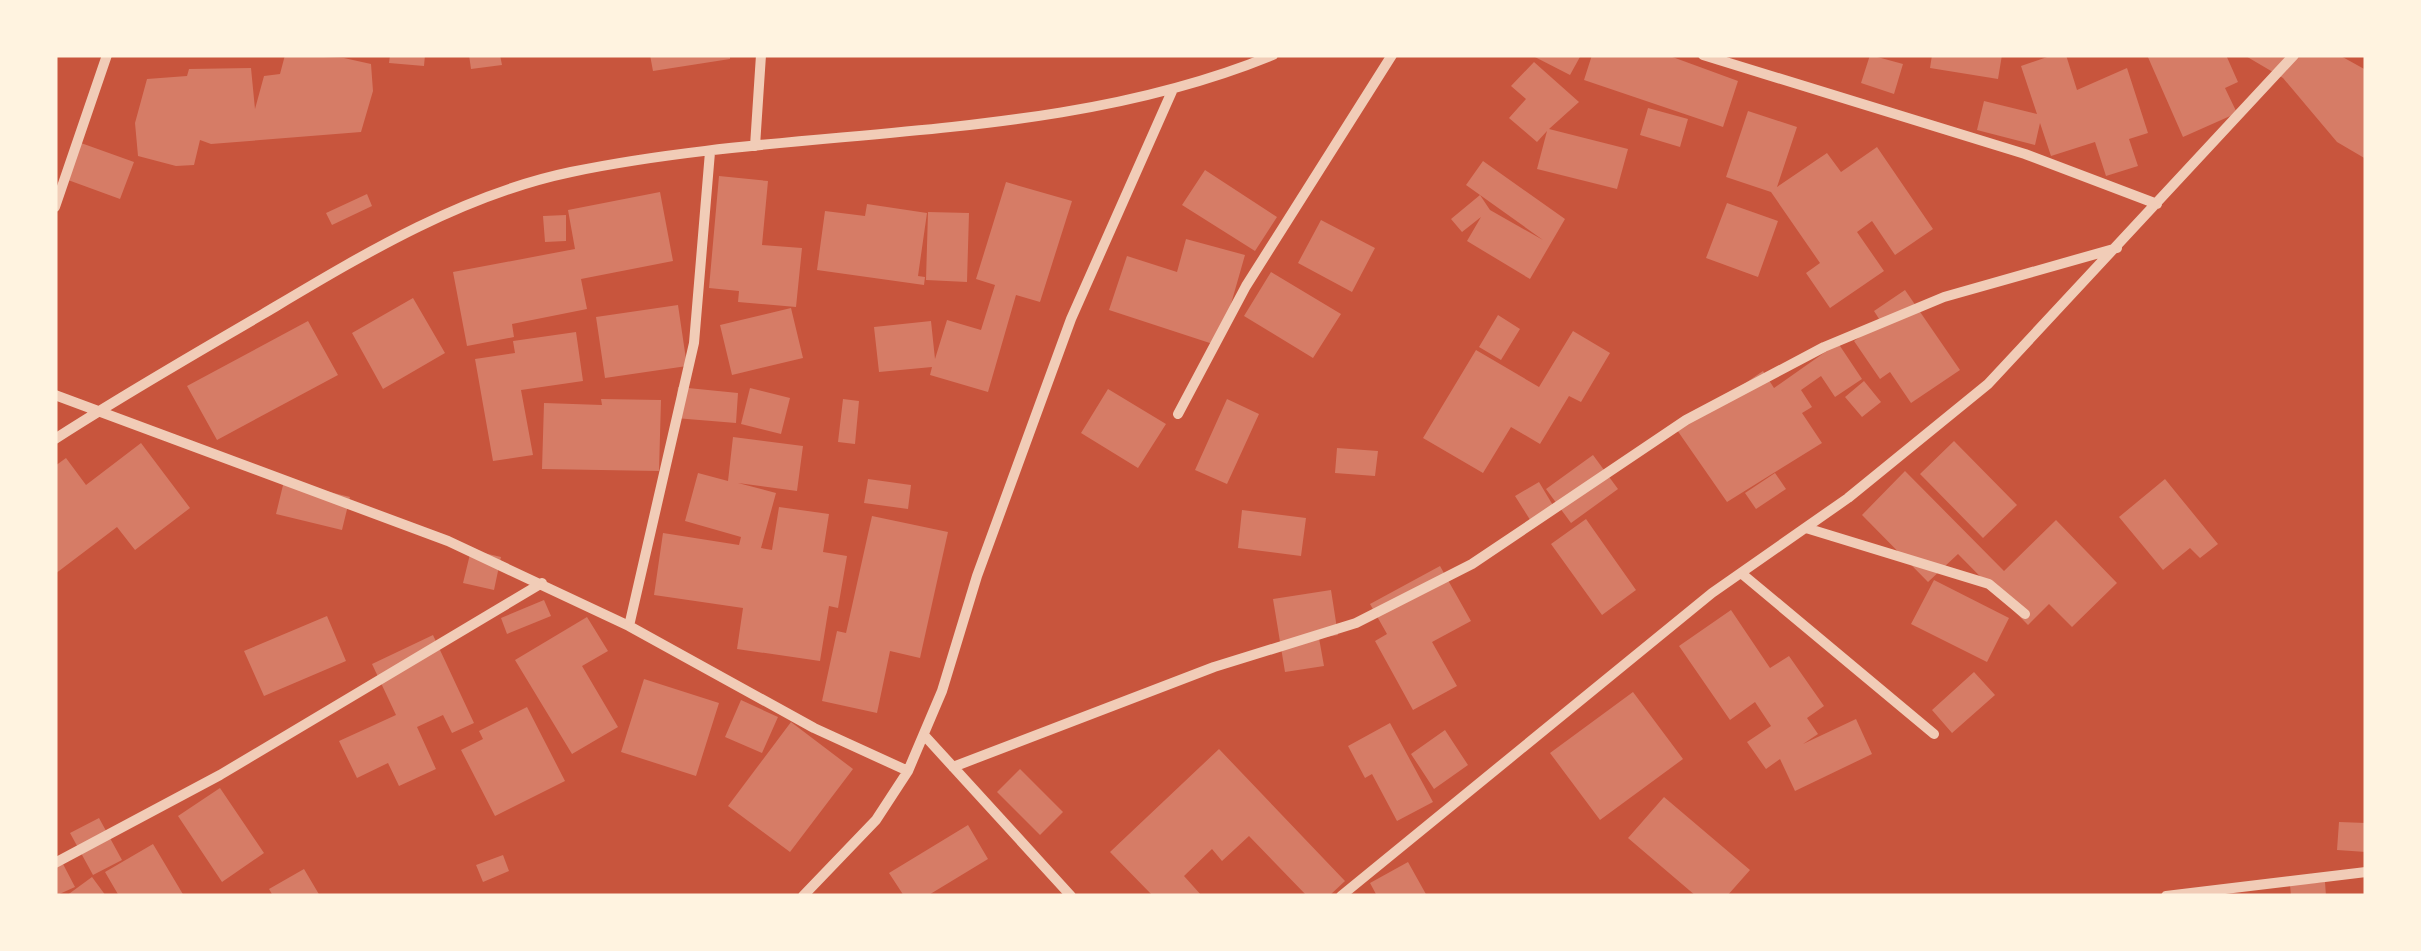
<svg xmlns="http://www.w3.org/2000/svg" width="2421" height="951" viewBox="0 0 2421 951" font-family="Raleway,sans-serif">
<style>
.building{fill:#d67c66}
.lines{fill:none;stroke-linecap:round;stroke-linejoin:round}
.minor{stroke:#f1ccb7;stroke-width:10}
</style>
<rect width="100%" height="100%" fill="#c8553d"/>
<!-- building -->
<path class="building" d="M 285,55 L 344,58 L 371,64 L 373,91 L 361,132 L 211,144 L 200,140 L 194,165 L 176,166 L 138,156 L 135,123 L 147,79 L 187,76 L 189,69 L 251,68 L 255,109 L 264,76 L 280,74 Z
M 390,55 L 425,55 L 424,66 L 389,63 Z
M 469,55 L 500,55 L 502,65 L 471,69 Z
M 650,55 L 730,55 L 730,59 L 653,71 Z
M 1531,55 L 1581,55 L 1570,75 Z
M 1592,55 L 1667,55 L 1738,81 L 1723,127 L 1584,80 Z
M 1870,55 L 1903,64 L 1894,94 L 1861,83 Z
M 1932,55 L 2002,55 L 1998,79 L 1930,68 Z
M 2053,55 L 2066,55 L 2077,90 L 2127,68 L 2148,133 L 2129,139 L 2138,166 L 2106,176 L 2095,142 L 2051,156 L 2040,123 L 2035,145 L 1977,130 L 1984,101 L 2037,114 L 2021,66 Z
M 2147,55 L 2226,55 L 2238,82 L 2225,88 L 2237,113 L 2183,137 Z
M 2244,55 L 2339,55 L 2366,70 L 2366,159 L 2337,142 L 2283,78 Z
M 1534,62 L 1579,102 L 1549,129 L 1628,149 L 1617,189 L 1537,169 L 1547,131 L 1537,142 L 1509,118 L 1526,99 L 1511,86 Z
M 1648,108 L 1688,119 L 1680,147 L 1640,135 Z
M 1748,111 L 1797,127 L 1777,187 L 1827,153 L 1841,172 L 1877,147 L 1933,229 L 1895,255 L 1872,221 L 1857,232 L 1884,271 L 1830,308 L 1806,273 L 1820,263 L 1771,192 L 1726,177 Z
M 81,143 L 134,162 L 120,199 L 68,180 Z
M 1483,161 L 1565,219 L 1530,279 L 1467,241 L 1481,217 L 1462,232 L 1451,219 L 1480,195 L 1490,210 L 1543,240 L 1466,185 Z
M 1205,170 L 1277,217 L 1255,251 L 1182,205 Z
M 719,176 L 768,181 L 762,245 L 802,248 L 796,307 L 738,302 L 739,291 L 709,288 Z
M 1006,182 L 1072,201 L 1040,302 L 1016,295 L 988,392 L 930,375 L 932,367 L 879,372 L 874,327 L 931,321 L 935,359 L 947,320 L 981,330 L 995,285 L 976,279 Z
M 660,192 L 673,261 L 581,279 L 587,309 L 512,324 L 514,337 L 467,346 L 453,272 L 575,249 L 568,210 Z
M 367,194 L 372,206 L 332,225 L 326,213 Z
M 1727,203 L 1778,221 L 1758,277 L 1706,258 Z
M 867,204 L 927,213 L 918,276 L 925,277 L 924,285 L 817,270 L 825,211 L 865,216 Z
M 928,212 L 969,213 L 967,282 L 926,280 Z
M 566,215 L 566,241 L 545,242 L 543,216 Z
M 1321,220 L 1375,248 L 1352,292 L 1298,263 Z
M 1186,239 L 1245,255 L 1219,346 L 1109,310 L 1127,256 L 1177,272 Z
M 1271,272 L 1341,314 L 1313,358 L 1244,316 Z
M 1905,290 L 1960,370 L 1911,403 L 1890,372 L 1880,379 L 1854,341 L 1881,322 L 1874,311 Z
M 413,298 L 445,353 L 383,389 L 352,333 Z
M 678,305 L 687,366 L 605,378 L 596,317 Z
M 791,308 L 803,358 L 732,375 L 720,325 Z
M 1498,315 L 1520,329 L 1501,360 L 1479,347 Z
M 308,321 L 338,375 L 217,440 L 187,386 Z
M 1573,331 L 1610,353 L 1581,402 L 1569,396 L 1540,444 L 1511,427 L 1483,473 L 1423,438 L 1476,350 L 1539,387 Z
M 576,332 L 583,381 L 521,390 L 533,455 L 493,461 L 475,359 L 515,353 L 513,341 Z
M 1838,343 L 1862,379 L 1835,397 L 1821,376 L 1801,390 L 1812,407 L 1802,413 L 1822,443 L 1727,502 L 1677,430 L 1763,371 L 1774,388 Z
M 1864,381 L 1881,402 L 1862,417 L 1845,397 Z
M 678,387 L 738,393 L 736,423 L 675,418 Z
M 750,388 L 790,398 L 781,434 L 741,424 Z
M 1108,389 L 1166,424 L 1138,468 L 1081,433 Z
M 601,399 L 661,400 L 659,471 L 542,469 L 544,403 L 602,405 Z
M 843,399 L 859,401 L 855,444 L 838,442 Z
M 1227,399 L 1259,414 L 1227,484 L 1195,470 Z
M 733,437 L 803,446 L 797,491 L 738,483 L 776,493 L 761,548 L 772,550 L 779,507 L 829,514 L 823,552 L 847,556 L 838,608 L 829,606 L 820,661 L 737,649 L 743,608 L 654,595 L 663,533 L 739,545 L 741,537 L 685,521 L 698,473 L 728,481 Z
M 1954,441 L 2017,505 L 1983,538 L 1920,474 Z
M 141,443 L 190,508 L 135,550 L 117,527 L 55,574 L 55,466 L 66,458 L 86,485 Z
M 1337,448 L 1378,451 L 1375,476 L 1335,473 Z
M 1593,455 L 1618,489 L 1571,523 L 1546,489 Z
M 1905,471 L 2004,571 L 2056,520 L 2117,583 L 2072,627 L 2049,604 L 2028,625 L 1958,554 L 1928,582 L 1862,515 Z
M 1775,473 L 1786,489 L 1756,509 L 1745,493 Z
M 868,479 L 911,485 L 908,509 L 864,503 Z
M 2165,479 L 2218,544 L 2200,558 L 2190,548 L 2163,570 L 2119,517 Z
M 284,481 L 350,497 L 342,530 L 276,514 Z
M 1539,482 L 1557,512 L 1534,526 L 1515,496 Z
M 1242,510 L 1306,518 L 1301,556 L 1238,548 Z
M 872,516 L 948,532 L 920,658 L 890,651 L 877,713 L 822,701 L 837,631 L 846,633 Z
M 1586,519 L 1636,590 L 1602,615 L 1551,544 Z
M 471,550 L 501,557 L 494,590 L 463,583 Z
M 1440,566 L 1471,621 L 1432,642 L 1457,686 L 1413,710 L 1375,641 L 1387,634 L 1370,604 Z
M 1934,580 L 2009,618 L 1987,662 L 1911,624 Z
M 1331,590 L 1338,635 L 1319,638 L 1324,666 L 1285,672 L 1273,599 Z
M 544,600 L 551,616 L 507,634 L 501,618 Z
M 1731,610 L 1770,668 L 1789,656 L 1824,706 L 1807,718 L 1818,734 L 1803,744 L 1856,719 L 1872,754 L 1795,791 L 1780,759 L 1766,769 L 1747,742 L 1771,726 L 1755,702 L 1730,720 L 1679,646 Z
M 327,616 L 346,661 L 264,696 L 244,651 Z
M 587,617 L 608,651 L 582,666 L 618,727 L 572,754 L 515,660 Z
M 433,635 L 474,723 L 452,733 L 443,715 L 417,727 L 436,769 L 399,786 L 388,763 L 357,778 L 339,741 L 396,715 L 372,664 Z
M 1974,672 L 1995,695 L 1952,733 L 1932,710 Z
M 644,679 L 719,703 L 696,776 L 621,752 Z
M 1633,692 L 1683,759 L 1600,820 L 1550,753 Z
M 741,700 L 778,717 L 762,753 L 725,737 Z
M 527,707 L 565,781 L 495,816 L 461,750 L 483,739 L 479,731 Z
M 791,722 L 853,769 L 790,852 L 728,806 Z
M 1390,723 L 1433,802 L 1397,821 L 1372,774 L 1365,778 L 1348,746 Z
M 1445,730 L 1468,765 L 1434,789 L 1411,754 Z
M 1219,749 L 1345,881 L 1329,896 L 1307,896 L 1249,836 L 1222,861 L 1212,849 L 1184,876 L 1202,896 L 1153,896 L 1110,852 Z
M 1020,769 L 1063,812 L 1040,835 L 997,792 Z
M 220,788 L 264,853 L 222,882 L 178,816 Z
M 1664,797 L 1750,870 L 1727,896 L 1696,896 L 1628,838 Z
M 99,818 L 122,860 L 93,875 L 70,833 Z
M 2339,822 L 2366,823 L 2366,852 L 2337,850 Z
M 968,825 L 988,859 L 927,896 L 904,896 L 889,873 Z
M 153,844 L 184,896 L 119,896 L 105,872 Z
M 503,855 L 509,871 L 483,882 L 476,865 Z
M 1408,862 L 1427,896 L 1377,896 L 1370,883 Z
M 63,864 L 75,887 L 55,896 L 55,868 Z
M 304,869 L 320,896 L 273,896 L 269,889 Z
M 92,877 L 106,896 L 66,896 Z
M 2325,882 L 2326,896 L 2291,896 L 2290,885 Z"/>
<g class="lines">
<!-- minor -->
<path class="minor" d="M 1703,55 L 2025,154 L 2157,204
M 755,146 L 761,55
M 55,207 L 107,55
M 55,395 L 448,541 L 629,626 L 814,728 L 908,771
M 1178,414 L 1246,286 L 1392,55
M 55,439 C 123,395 193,355 263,314 C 359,257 460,195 571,172 C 802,124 1052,146 1273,55
M 1806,528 L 1989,584 L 2025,614
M 1741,573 L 1934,734
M 629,626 L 694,343 L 710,152
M 924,735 L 1071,896
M 953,767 L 1214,667 L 1356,623 L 1472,564 L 1686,420 L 1824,347 L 1944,297 L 2117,248
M 55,863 L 220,775 L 542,583
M 803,896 L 876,820 L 908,771 L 942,691 L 977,576 L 1071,319 L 1173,89
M 1341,896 L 1712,593 L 1848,498 L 1988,384 L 2294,55
M 2166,896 L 2366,872"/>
</g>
<!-- border -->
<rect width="2421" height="951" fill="none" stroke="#fff3e0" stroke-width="115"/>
</svg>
